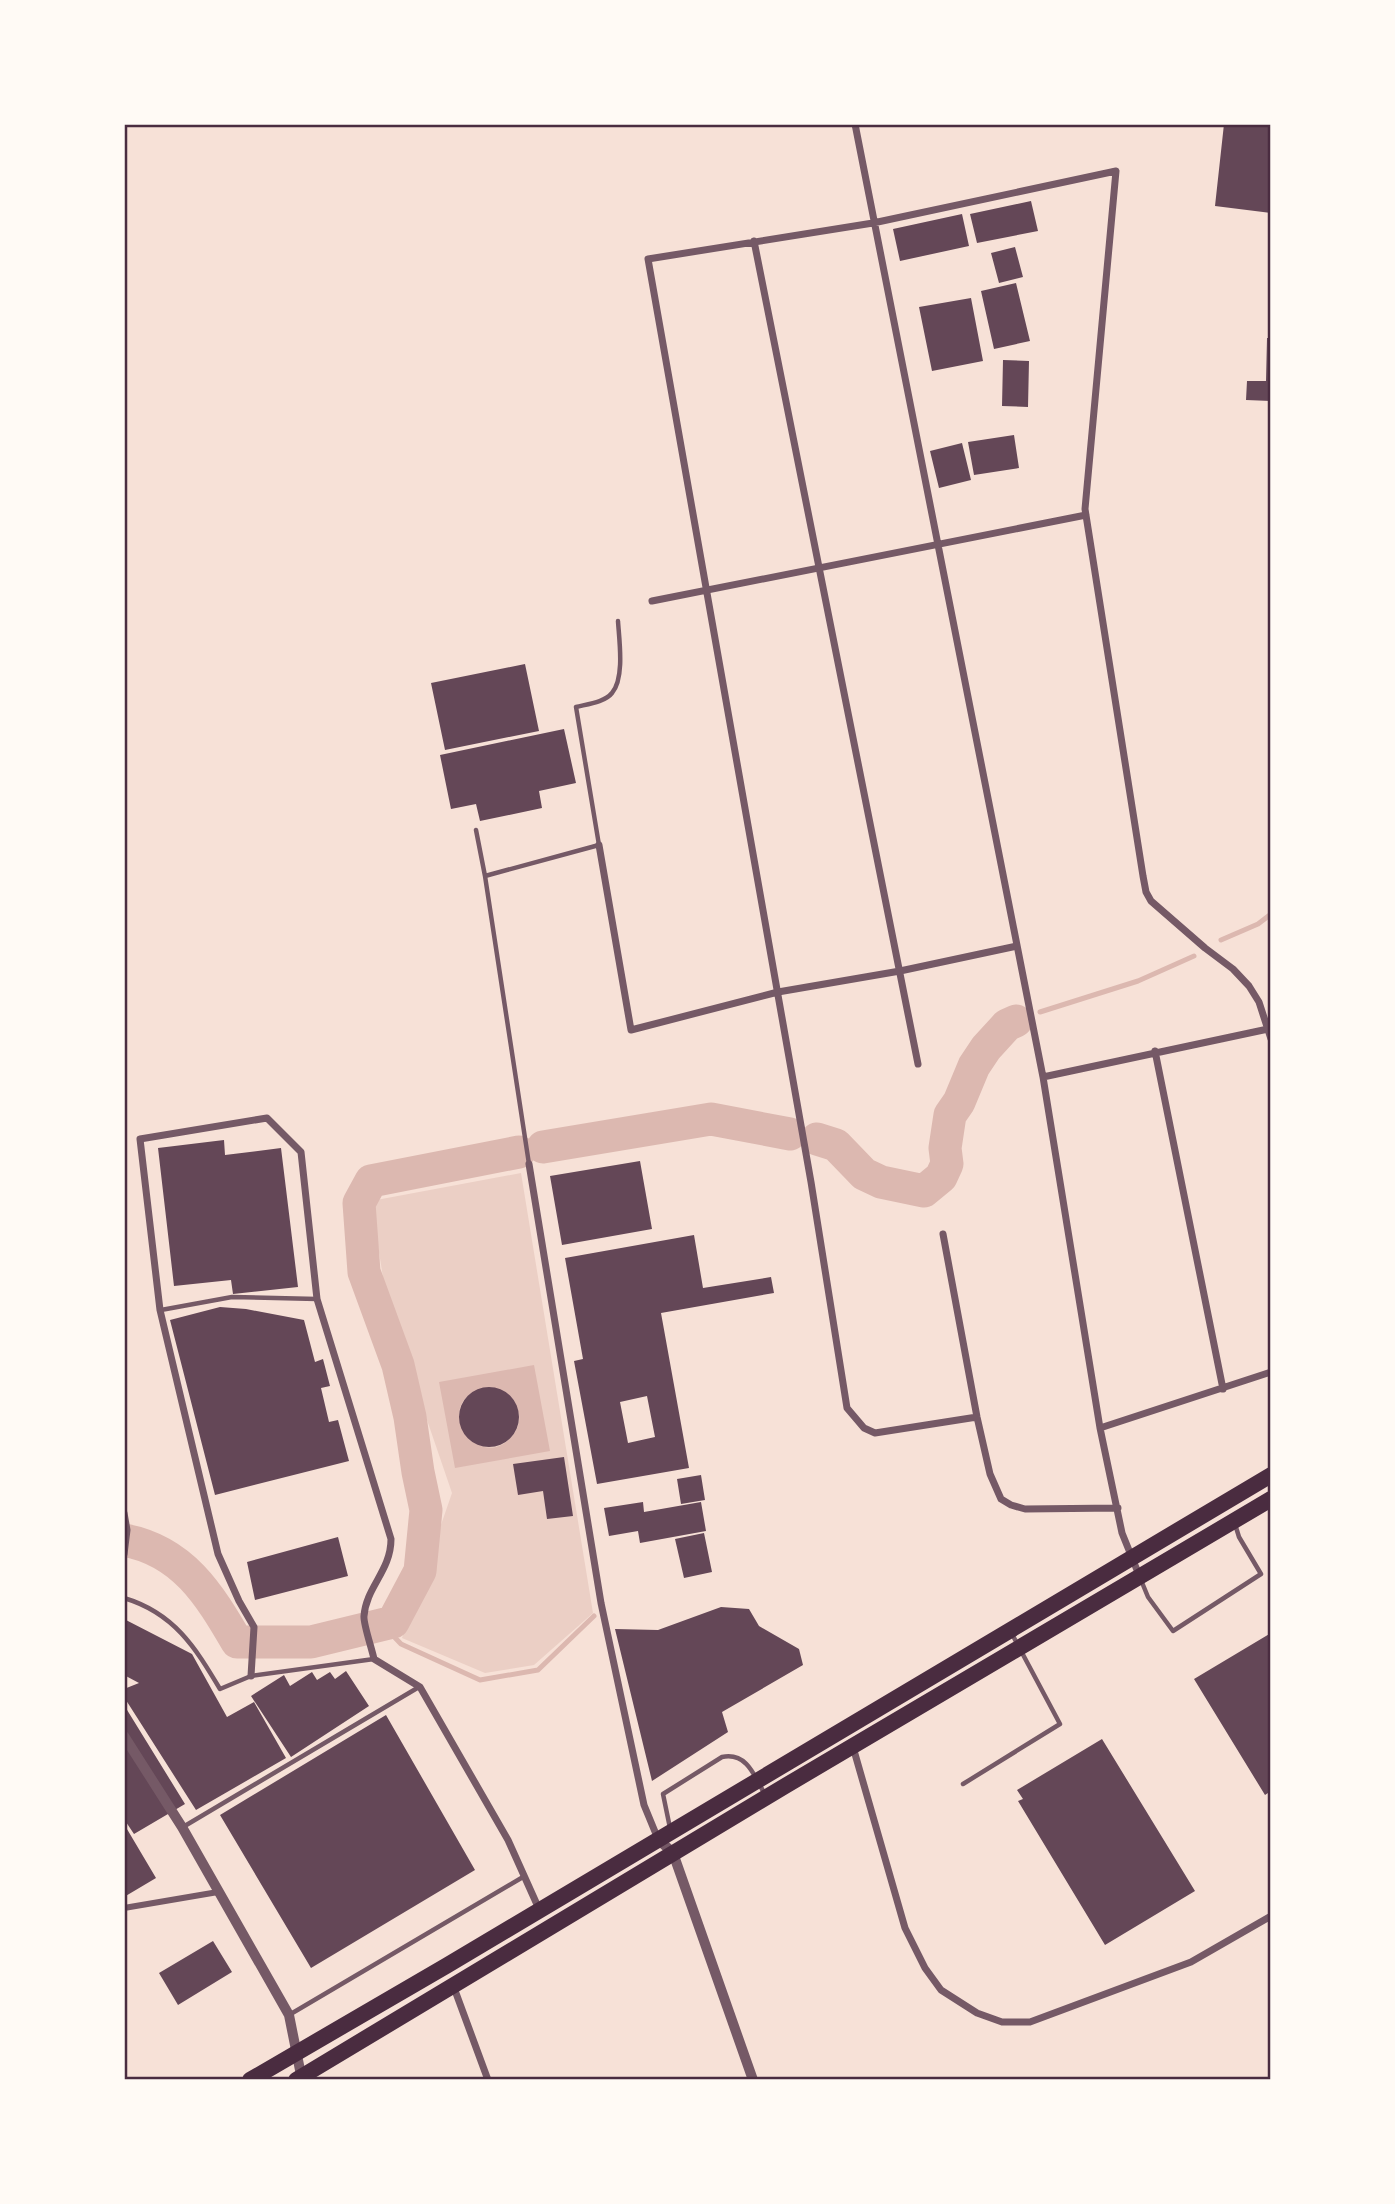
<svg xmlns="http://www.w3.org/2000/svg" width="1395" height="2204" viewBox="0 0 1395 2204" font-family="'Open Sans',sans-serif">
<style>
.green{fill:#ebcfc5}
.water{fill:#dcb8b0;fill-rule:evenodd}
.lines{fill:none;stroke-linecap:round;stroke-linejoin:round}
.stream{stroke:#dcb8b0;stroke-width:5}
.river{stroke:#dcb8b0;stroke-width:33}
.building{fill:#644757;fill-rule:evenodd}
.service{stroke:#755966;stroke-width:4.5}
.pedestrian{stroke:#755966;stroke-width:6}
.minor{stroke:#755966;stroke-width:7}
.tertiary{stroke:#755966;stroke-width:10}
.trunk{stroke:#4a2c40;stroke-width:16}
.neatline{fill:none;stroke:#4a2c40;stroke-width:2.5}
</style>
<rect width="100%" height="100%" fill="#f7e1d7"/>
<!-- green -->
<path class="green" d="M 521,1173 L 593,1613 L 534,1665 L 485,1673 L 402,1638 L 452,1493 L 387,1303 L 371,1201 Z"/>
<!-- water -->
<path class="water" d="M 534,1365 L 550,1451 L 455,1468 L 439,1382 ZM 491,1387 C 512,1393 529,1414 513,1435 C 479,1479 424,1396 491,1387 Z"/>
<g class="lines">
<!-- stream -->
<path class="stream" d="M 1221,940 L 1258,924 L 1271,914
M 1040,1012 L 1138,981 L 1194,956
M 383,1625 L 401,1644 L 480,1680 L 538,1670 L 594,1616"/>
<!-- river -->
<path class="river" d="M 817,1139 L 836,1145 L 864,1174 L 881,1182 L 924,1191 L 941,1177 L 947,1164 L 945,1148 L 950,1115 L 959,1102 L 974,1066 L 986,1048 L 1007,1025 L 1016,1021
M 543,1147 L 711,1119 L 790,1134
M 124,1540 C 183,1551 209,1594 237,1642 L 311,1642 L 393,1622 L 420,1571 L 426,1510 L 418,1472 L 410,1417 L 398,1365 L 364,1272 L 359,1203 L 371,1181 L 519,1152"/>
</g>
<!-- building -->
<path class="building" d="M 1224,124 L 1271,124 L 1271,213 L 1215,206 Z
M 1031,201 L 1038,231 L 977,243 L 970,214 Z
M 962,214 L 969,246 L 900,261 L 893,229 Z
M 1015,247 L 1023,277 L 999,283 L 991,253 Z
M 1016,283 L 1030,341 L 994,349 L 981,291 Z
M 971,298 L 983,361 L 932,371 L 919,307 Z
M 1267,338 L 1271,338 L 1271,401 L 1246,400 L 1247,381 L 1266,381 Z
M 1003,360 L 1029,361 L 1028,407 L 1002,406 Z
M 1014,435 L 1019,468 L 974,475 L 968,442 Z
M 962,443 L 971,480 L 939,488 L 930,451 Z
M 525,664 L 539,731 L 445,750 L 431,683 Z
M 564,729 L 576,783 L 539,791 L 542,808 L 480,821 L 476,804 L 451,809 L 440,755 Z
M 224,1140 L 225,1155 L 281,1148 L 298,1287 L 233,1294 L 231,1280 L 174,1286 L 158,1148 Z
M 640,1161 L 652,1229 L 562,1245 L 550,1176 Z
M 694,1235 L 703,1288 L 771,1277 L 774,1293 L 661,1313 L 689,1468 L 597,1484 L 574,1361 L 583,1359 L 565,1258 ZM 647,1396 L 655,1437 L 628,1443 L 620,1402 Z
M 220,1307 L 246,1309 L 304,1320 L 315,1362 L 323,1359 L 330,1386 L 321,1388 L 329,1422 L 338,1420 L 349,1461 L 215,1495 L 170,1320 Z
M459 1417a30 30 0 1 1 60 0a30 30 0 1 1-60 0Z
M 564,1457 L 573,1516 L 547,1519 L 543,1491 L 518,1495 L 513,1464 Z
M 701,1475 L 705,1500 L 681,1504 L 677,1479 Z
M 643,1502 L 644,1512 L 701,1502 L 706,1531 L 640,1543 L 638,1531 L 609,1536 L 604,1508 Z
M 704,1533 L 712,1572 L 684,1578 L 675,1539 Z
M 338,1537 L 348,1576 L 255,1600 L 247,1562 Z
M 721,1607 L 749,1609 L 759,1626 L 799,1649 L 803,1665 L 722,1712 L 728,1732 L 652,1781 L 615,1629 L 658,1630 Z
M 124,1619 L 192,1654 L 227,1717 L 254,1702 L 286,1758 L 196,1810 L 124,1697 L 124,1689 L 139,1683 L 124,1675 Z
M 1271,1633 L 1271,1791 L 1265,1795 L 1194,1679 Z
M 346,1671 L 369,1706 L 291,1757 L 251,1696 L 284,1675 L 290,1686 L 312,1672 L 317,1680 L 330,1672 L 335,1679 Z
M 124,1705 L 185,1804 L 134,1834 L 124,1819 Z
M 386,1715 L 475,1870 L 311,1968 L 220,1815 Z
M 1102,1739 L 1195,1891 L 1105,1945 L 1018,1801 L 1023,1799 L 1017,1790 Z
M 124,1824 L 156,1878 L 124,1897 Z
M 213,1941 L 232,1972 L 178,2005 L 159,1973 Z"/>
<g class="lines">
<!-- service -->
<path class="service" d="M 476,830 L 485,876
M 529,1164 L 485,876 L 599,845 L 576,707 C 588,704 605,702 612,693 C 625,678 619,639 618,621
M 161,1310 L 232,1297 L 317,1299
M 1141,1580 L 1148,1597 L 1173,1631 L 1261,1574 L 1239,1537 L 1235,1524
M 124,1598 C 174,1613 195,1647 220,1689 L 251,1676 L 374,1659
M 963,1784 L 1060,1724 L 1012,1634
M 183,1827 L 419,1687
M 670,1828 L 663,1794 L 722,1757 C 746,1752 754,1774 764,1793
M 289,2015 L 523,1877"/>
<!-- pedestrian -->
<path class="pedestrian" d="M 124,1908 L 218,1892"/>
<!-- minor -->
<path class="minor" d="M 855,124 L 1043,1077 L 1100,1428 L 1122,1533 L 1139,1575
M 754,241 L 918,1064
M 652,601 L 1086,515
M 599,845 L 631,1030 L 778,992 L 900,971 L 1017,946
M 1155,1051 L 1223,1389
M 1043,1077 L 1268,1029
M 529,1164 L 601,1603 L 644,1805 L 658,1839
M 943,1234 L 977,1417 L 990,1474 L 1001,1499 L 1011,1505 L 1025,1509 L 1118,1508
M 977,1417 L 875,1433 L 864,1428 L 847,1408 L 811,1182 L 648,259 L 873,223 L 1116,171 L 1085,509 L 1143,876 L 1146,892 L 1151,901 L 1205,948 L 1233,969 L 1249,986 L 1259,1002 L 1271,1039
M 1100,1428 L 1271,1372
M 124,1513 L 127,1530 L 124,1554
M 251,1676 L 254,1627 L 239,1601 L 218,1554 L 160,1310 L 140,1139 L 267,1118 L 301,1152 L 317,1299 L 391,1539 C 391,1571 366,1587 364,1616 C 363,1623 372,1649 374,1659 L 420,1687 L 508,1840 L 539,1909
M 853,1747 L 905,1928 L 925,1968 L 941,1990 L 977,2013 L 1002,2022 L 1030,2022 L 1191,1962 L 1271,1916
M 453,1985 L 488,2080"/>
<!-- tertiary -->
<path class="tertiary" d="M 124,1736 L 182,1827 L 289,2015 L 302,2080
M 658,1839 L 673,1853 L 753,2080"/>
<!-- trunk -->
<path class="trunk" d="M 250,2080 L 446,1966 L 1271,1475
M 296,2080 C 619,1884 945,1690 1271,1499"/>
</g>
<!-- border -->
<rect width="1395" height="2204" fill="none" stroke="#fffaf5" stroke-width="252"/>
<rect x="126" y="126" width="1143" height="1952" class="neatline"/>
</svg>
